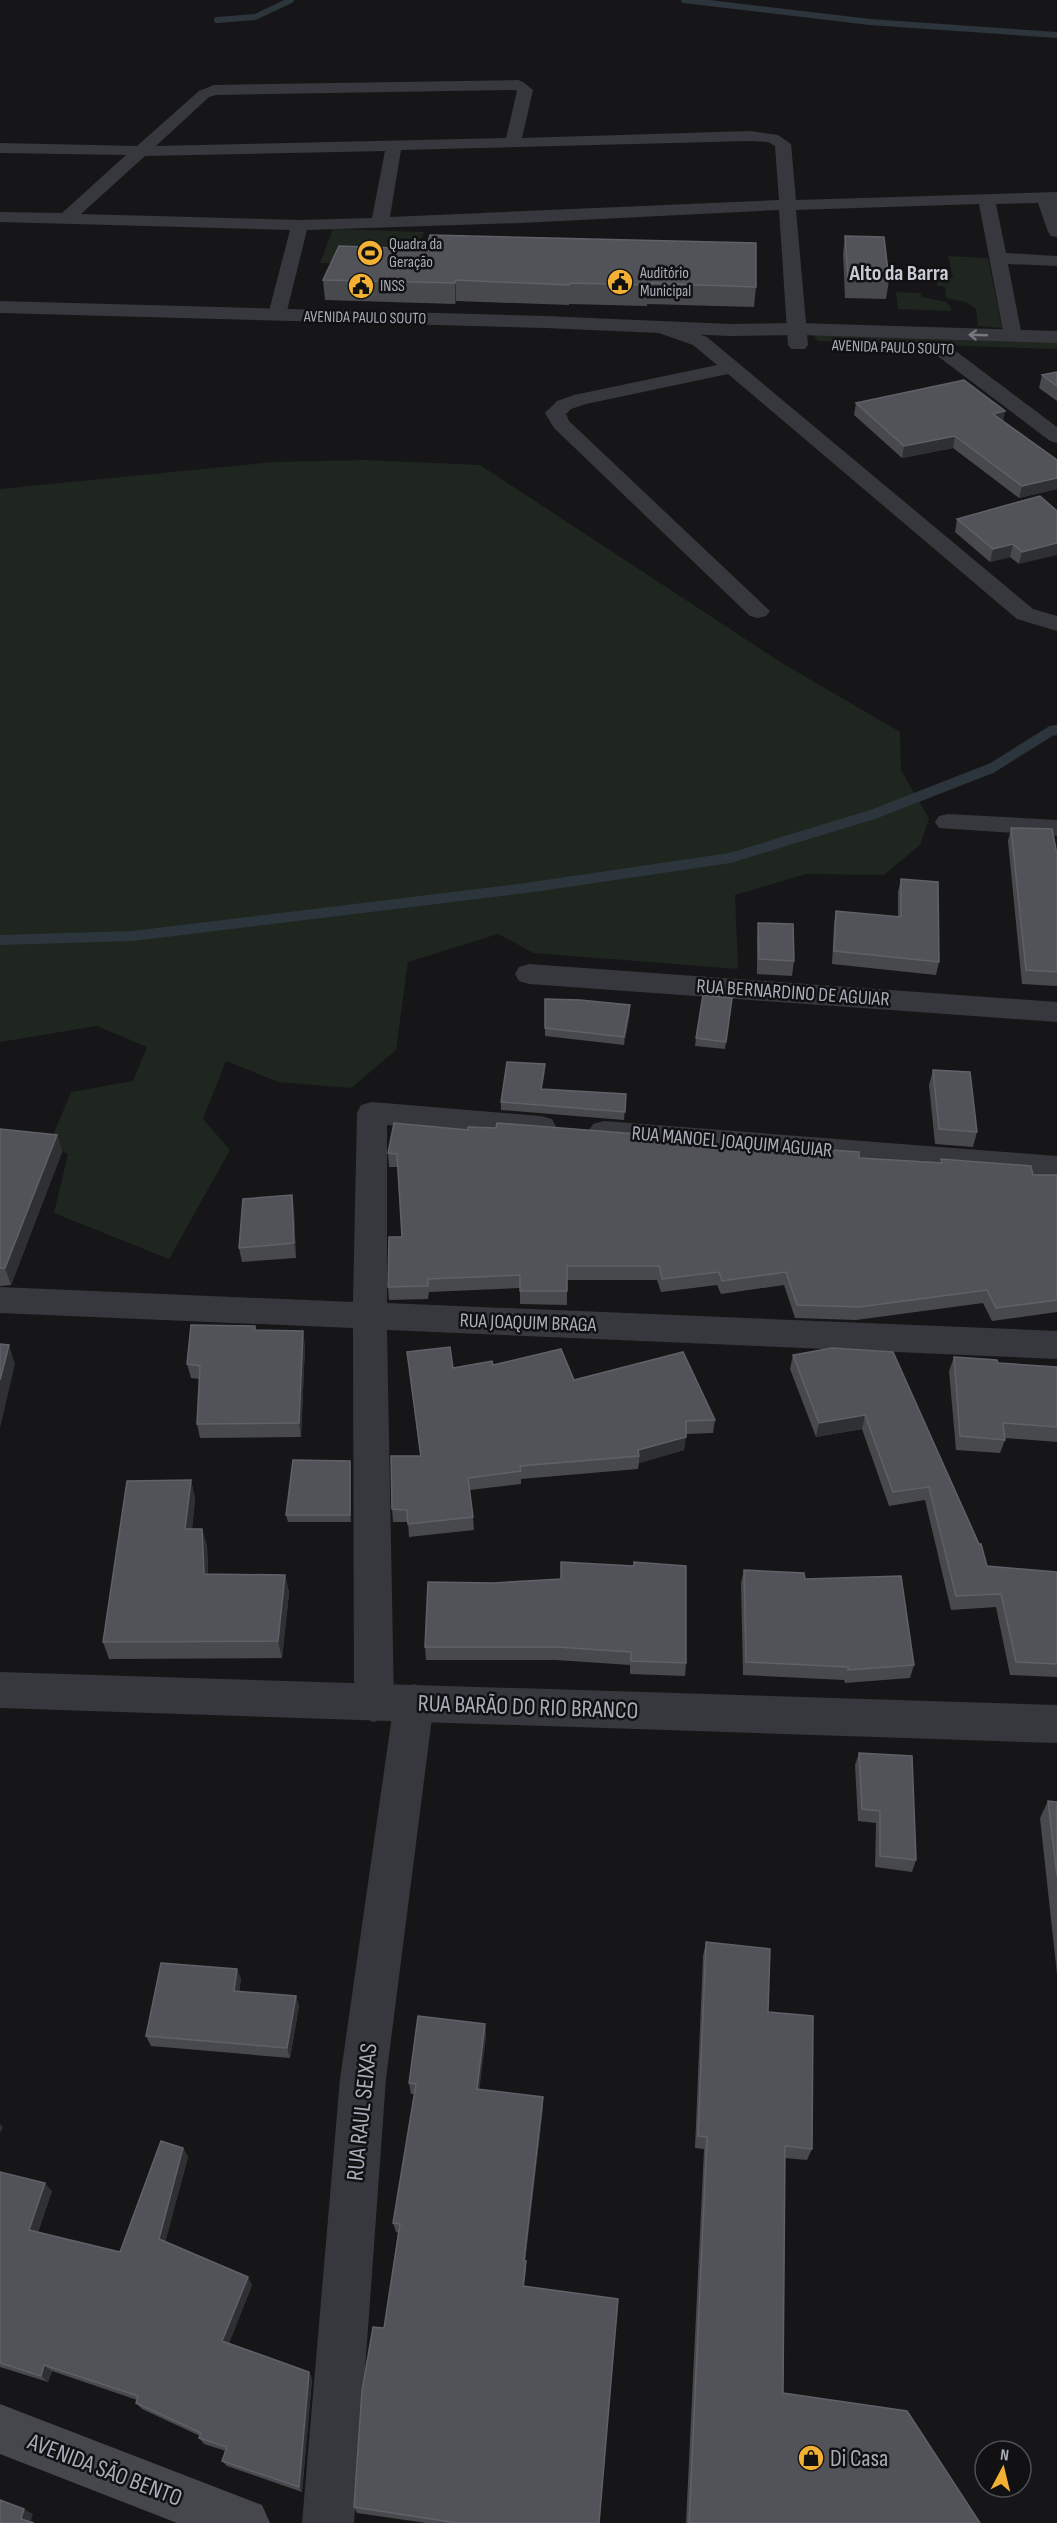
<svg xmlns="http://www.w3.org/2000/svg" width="1057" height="2523" viewBox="0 0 1057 2523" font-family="'Sofia Sans Condensed',sans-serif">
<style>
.green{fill:#1e261f}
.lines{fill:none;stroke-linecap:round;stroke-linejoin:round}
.stream-far1{stroke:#2c353c;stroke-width:6}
.stream{stroke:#2c353c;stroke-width:10}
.minor{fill:#37383d;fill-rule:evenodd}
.tertiary{fill:#37383d;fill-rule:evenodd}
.secondary{fill:#45474d;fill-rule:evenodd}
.wall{fill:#47494d}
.shaded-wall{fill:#2f3033}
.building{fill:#525359;stroke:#5f6168;stroke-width:1.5}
.oneway{stroke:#757881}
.labels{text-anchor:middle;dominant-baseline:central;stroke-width:5;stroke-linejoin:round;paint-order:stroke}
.far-poi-label{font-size:16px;fill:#a8adb8;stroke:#111113;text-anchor:start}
.far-street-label{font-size:16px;fill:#a8adb8;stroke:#111113}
.street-label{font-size:20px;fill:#a8adb8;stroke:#111113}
.far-district-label{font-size:22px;font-weight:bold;fill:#c9ccd4;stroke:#111113}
.near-street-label{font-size:24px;fill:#a8adb8;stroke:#111113}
.near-poi-label{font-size:24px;fill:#a8adb8;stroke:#111113;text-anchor:start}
</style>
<rect width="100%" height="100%" fill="#161618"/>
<!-- green -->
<path class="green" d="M 333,229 L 424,232 L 410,266 L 320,263 Z
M 948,256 L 988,258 L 1002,328 L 978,326 L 976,309 L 966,302 L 946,298 L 945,287 L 937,286 L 937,277 L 953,278 Z
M 896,292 L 920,293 L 922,297 L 946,302 L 951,307 L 951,311 L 898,309 Z
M 815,335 L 1057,341 L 1057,349 L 818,341 L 815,338 Z
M 365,460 L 480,465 L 782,663 L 900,732 L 901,770 L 929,819 L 920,845 L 884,875 L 806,874 L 735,895 L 738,969 L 534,953 L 498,934 L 408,962 L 396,1050 L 351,1088 L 278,1082 L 226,1061 L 203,1119 L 230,1150 L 169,1259 L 54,1213 L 68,1154 L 49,1145 L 71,1092 L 133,1081 L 147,1047 L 97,1026 L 0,1042 L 0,489 L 273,462 Z"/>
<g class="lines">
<!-- stream-far1 -->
<path class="stream-far1" d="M 684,0 L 870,22 L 1057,35
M 217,20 L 255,17 L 291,0"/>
<!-- stream -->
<path class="stream" d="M 0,940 L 133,936 L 526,888 L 730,858 L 874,814 L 992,768 L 1051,731 L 1057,730"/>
<!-- minor -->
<path class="minor" d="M 518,80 L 523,82 L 533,90 L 522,138 L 750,131 L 778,135 L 791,144 L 796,200 L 1057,192 L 1057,237 L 1051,236 L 1048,232 L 1038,203 L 996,204 L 1006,253 L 1057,256 L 1057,266 L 1008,264 L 1022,336 L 1020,340 L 1006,340 L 1004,336 L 979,204 L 796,210 L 808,345 L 805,349 L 791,349 L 788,345 L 779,210 L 521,223 L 307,230 L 286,315 L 284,319 L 270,319 L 268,315 L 290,230 L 0,222 L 0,212 L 62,213 L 126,155 L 0,153 L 0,143 L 137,146 L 199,91 L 214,85 ZM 515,90 L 517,91 L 506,138 L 156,146 L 209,97 L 216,95 ZM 750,141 L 768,142 L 775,146 L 779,200 L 390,217 L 401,150 ZM 385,151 L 372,218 L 300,220 L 81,214 L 145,156 Z
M 660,321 L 707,337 L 1033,609 L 1057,616 L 1057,631 L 1017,619 L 728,374 L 586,404 L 571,409 L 566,414 L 569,421 L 770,611 L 766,616 L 758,618 L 750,616 L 554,428 L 545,413 L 557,401 L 574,395 L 717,365 L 693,345 L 653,331 L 651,327 L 653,323 Z
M 942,344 L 949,346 L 1057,427 L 1057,443 L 1050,441 L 935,354 L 932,350 L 935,346 Z
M 948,814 L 1057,820 L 1057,836 L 939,828 L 935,822 L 939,816 Z
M 529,964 L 1057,1002 L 1057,1022 L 529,984 L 519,981 L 515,974 L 519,967 Z
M 372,1102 L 541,1116 L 552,1119 L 556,1127 L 552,1135 L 541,1138 L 387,1125 L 387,1303 L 1057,1331 L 1057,1359 L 387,1330 L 394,1704 L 388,1717 L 374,1722 L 360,1717 L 354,1704 L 353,1328 L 0,1313 L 0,1287 L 353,1302 L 357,1113 L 361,1105 Z
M 604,1121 L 1057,1156 L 1057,1180 L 604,1143 L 593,1140 L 588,1132 L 593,1124 Z
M 414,1684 L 428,1689 L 434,1702 L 386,2079 L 354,2523 L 302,2523 L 340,2079 L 394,1702 L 400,1689 Z"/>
<!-- tertiary -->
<path class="tertiary" d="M 0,301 L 545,316 L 730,324 L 799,323 L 1057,331 L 1057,343 L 799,335 L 730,336 L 545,328 L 0,313 Z
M 0,1672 L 1057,1705 L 1057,1743 L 0,1708 Z"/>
<!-- secondary -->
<path class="secondary" d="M 0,2404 L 262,2505 L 270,2523 L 177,2523 L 0,2454 Z"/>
</g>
<!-- wall -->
<path class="wall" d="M 845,236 L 889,280 L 886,299 L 845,298 L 843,254 Z
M 339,246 L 756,287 L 754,307 L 647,304 L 647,306 L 569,304 L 569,305 L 456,301 L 455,304 L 325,300 L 323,280 Z
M 1057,372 L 1057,401 L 1039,388 L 1042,375 Z
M 856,403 L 1003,421 L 1057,460 L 1057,489 L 1019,498 L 953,448 L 902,458 L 854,415 Z
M 1040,496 L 1019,564 L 1010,557 L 990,562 L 955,532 L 957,519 Z
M 1011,828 L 1057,854 L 1057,986 L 1022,984 L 1008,841 Z
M 901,879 L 939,962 L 936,975 L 832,964 L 834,924 L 836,911 L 898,917 L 898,892 Z
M 758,923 L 794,961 L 792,976 L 757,974 L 757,938 Z
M 732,998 L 725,1049 L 695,1046 L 696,1038 Z
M 545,999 L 630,1005 L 630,1013 L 624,1045 L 545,1036 Z
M 545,1064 L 542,1089 L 626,1094 L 624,1120 L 501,1110 L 501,1102 Z
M 933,1070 L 977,1132 L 973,1147 L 935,1144 L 929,1085 Z
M 0,1129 L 57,1135 L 62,1152 L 11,1285 L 0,1286 Z
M 468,1130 L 649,1137 L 705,1145 L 859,1158 L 941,1162 L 941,1159 L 1033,1175 L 1057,1175 L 1057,1312 L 992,1321 L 983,1303 L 856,1320 L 795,1318 L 784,1285 L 721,1294 L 717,1285 L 661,1292 L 657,1280 L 567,1280 L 567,1305 L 520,1304 L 520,1288 L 429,1292 L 428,1299 L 389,1300 L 388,1287 L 402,1237 L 398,1167 L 389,1167 L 388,1153 Z
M 294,1210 L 296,1258 L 242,1262 L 239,1248 Z
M 256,1330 L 305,1345 L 301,1437 L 200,1438 L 197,1424 L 200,1379 L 191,1378 L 187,1364 Z
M 832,1348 L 987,1566 L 1057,1572 L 1057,1677 L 1010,1675 L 996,1607 L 951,1610 L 925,1500 L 889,1506 L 862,1429 L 816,1437 L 790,1369 L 793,1355 Z
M 407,1352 L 453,1368 L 493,1365 L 574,1380 L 715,1420 L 713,1433 L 686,1434 L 684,1450 L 639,1463 L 638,1469 L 521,1479 L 521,1484 L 470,1490 L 473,1517 L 474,1530 L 409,1537 L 408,1522 L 393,1522 L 392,1509 L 420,1456 Z
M 954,1357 L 998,1363 L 1057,1367 L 1057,1442 L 1005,1438 L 1005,1440 L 1000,1453 L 956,1450 L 949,1371 Z
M 350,1461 L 351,1468 L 351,1522 L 288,1522 L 286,1515 Z
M 191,1480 L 195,1499 L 192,1529 L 202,1529 L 207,1546 L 208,1574 L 285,1575 L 289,1593 L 282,1658 L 109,1659 L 103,1642 Z
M 744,1570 L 805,1579 L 914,1665 L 910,1678 L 845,1683 L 844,1680 L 743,1675 L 741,1583 Z
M 428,1582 L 686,1663 L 685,1676 L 630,1674 L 630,1665 L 556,1660 L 426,1660 L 425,1647 Z
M 859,1753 L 916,1860 L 912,1872 L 875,1867 L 876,1823 L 858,1821 L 855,1765 Z
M 1048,1801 L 1057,1802 L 1057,1974 L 1040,1818 Z
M 706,1942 L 768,2012 L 812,2149 L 807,2160 L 785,2158 L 783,2393 L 980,2523 L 686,2523 L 704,2149 L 695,2148 L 703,1956 Z
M 237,1969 L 241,1979 L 239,1992 L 296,1996 L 299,2006 L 290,2058 L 151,2046 L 146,2036 Z
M 485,2024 L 486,2036 L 479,2089 L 543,2097 L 543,2108 L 525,2261 L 526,2270 L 524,2286 L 599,2523 L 426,2523 L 357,2513 L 354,2507 L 384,2328 L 398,2233 L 396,2232 L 393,2223 L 414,2094 L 411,2094 L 409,2083 Z
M 183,2148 L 188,2157 L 165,2242 L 252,2285 L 229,2343 L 309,2372 L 312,2379 L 302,2492 L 227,2466 L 222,2461 L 226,2451 L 204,2444 L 199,2438 L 200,2436 L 142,2409 L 136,2403 L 137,2400 L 52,2371 L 48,2382 L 0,2367 L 0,2172 L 52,2191 L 38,2232 L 120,2252 Z"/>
<!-- shaded-wall -->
<path class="shaded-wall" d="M 456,280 L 456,301 L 455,304 L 455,283 Z
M 1005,411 L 1003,423 L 993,414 Z
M 955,436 L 953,448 L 902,458 L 904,446 Z
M 1057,478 L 1057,489 L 1019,498 L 1022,486 Z
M 1057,543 L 1057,555 L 1019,564 L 1022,552 Z
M 1013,544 L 1010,557 L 990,562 L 993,549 Z
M 630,1005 L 630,1013 L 624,1045 L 624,1037 Z
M 545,1064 L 545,1072 L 541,1096 L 541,1089 Z
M 57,1135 L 62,1152 L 11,1285 L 5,1268 Z
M 292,1195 L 294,1210 L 296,1258 L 294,1243 Z
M 303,1331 L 305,1345 L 301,1437 L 299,1423 Z
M 9,1345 L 15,1364 L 0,1428 L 0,1380 Z
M 865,1415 L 862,1429 L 816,1437 L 819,1423 Z
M 686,1437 L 684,1450 L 639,1463 L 639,1456 L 638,1450 Z
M 350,1461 L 351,1468 L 351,1522 L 350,1515 Z
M 191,1480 L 195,1499 L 190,1547 L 185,1529 Z
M 202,1529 L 207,1546 L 209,1592 L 204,1574 Z
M 285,1575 L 289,1593 L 282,1658 L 278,1641 Z
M 237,1969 L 241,1979 L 238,2001 L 234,1991 Z
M 296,1996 L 299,2006 L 290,2058 L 287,2048 Z
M 485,2024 L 486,2036 L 478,2100 L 477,2089 Z
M 543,2097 L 543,2108 L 524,2270 L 524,2261 Z
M 0,2124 L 3,2127 L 0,2133 Z
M 183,2148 L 188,2157 L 164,2247 L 159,2239 Z
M 45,2183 L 52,2191 L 36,2238 L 29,2230 Z
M 248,2277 L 252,2285 L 227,2348 L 222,2341 Z
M 44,2365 L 52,2371 L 48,2382 L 41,2376 Z
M 309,2372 L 312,2379 L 302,2492 L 299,2487 Z
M 24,2509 L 33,2514 L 30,2523 L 21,2519 Z"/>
<!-- building -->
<path class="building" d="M 430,235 L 756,243 L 756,287 L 648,283 L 648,285 L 570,283 L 569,285 L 456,280 L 455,283 L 323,280 L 339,246 L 426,249 Z
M 845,236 L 884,237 L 889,280 L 848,279 Z
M 1057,372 L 1057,386 L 1042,375 Z
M 964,380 L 1005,411 L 993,414 L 1057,460 L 1057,478 L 1022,486 L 955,436 L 904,446 L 856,403 Z
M 1040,496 L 1057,511 L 1057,543 L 1022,552 L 1013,544 L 993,549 L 957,519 Z
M 1011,828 L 1052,829 L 1057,854 L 1057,972 L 1026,970 Z
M 901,879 L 938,882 L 939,962 L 834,951 L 836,911 L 901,917 Z
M 758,923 L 793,924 L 794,961 L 759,959 Z
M 703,995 L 732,998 L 726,1042 L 696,1038 Z
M 545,999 L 580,1000 L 630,1005 L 624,1037 L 545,1028 Z
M 507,1062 L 545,1064 L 541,1089 L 626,1094 L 625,1112 L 501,1102 Z
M 933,1070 L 970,1072 L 977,1132 L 939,1129 Z
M 394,1123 L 468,1130 L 468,1127 L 496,1128 L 497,1123 L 649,1135 L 649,1137 L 705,1141 L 705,1145 L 760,1145 L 859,1152 L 859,1158 L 942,1163 L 941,1159 L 1031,1166 L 1033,1175 L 1057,1175 L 1057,1300 L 996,1308 L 987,1290 L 859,1307 L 797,1305 L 786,1272 L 722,1281 L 719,1272 L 662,1279 L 659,1266 L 567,1266 L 567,1291 L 520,1291 L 520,1275 L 428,1279 L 428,1286 L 388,1287 L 389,1237 L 402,1237 L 397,1154 L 388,1153 Z
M 0,1129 L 57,1135 L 5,1268 L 0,1268 Z
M 292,1195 L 294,1243 L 239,1248 L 243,1199 Z
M 191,1325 L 255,1326 L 255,1330 L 303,1331 L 299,1423 L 197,1424 L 200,1366 L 187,1364 Z
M 0,1344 L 9,1345 L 0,1380 Z
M 450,1347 L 453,1368 L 492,1361 L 493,1365 L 561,1349 L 574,1380 L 683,1352 L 715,1420 L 686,1421 L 686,1437 L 638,1450 L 639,1456 L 520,1466 L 521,1471 L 468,1478 L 473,1517 L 408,1524 L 407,1510 L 392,1509 L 391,1456 L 421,1456 L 407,1352 Z
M 832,1348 L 893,1352 L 979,1544 L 981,1544 L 987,1566 L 1057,1572 L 1057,1664 L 1016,1662 L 1001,1594 L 956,1596 L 929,1487 L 893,1492 L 865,1415 L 819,1423 L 793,1355 Z
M 954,1357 L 997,1360 L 998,1363 L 1057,1367 L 1057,1427 L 1003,1423 L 1005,1440 L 960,1436 Z
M 293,1460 L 350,1461 L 350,1515 L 286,1515 Z
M 191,1480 L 185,1529 L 202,1529 L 204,1574 L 285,1575 L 278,1641 L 103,1642 L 127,1481 Z
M 561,1562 L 634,1566 L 634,1562 L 686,1566 L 686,1663 L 631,1661 L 631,1652 L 557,1647 L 425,1647 L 428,1582 L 493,1583 L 561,1579 Z
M 744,1570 L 804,1573 L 805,1579 L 901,1576 L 914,1665 L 848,1670 L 848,1667 L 746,1662 Z
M 859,1753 L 912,1756 L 916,1860 L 880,1856 L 880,1811 L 862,1809 Z
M 1048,1801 L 1057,1802 L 1057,1876 Z
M 706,1942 L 770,1949 L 768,2012 L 813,2016 L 812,2149 L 785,2146 L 783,2393 L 907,2411 L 980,2523 L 689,2523 L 707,2137 L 698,2136 Z
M 161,1963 L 237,1969 L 234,1991 L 296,1996 L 287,2048 L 146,2036 Z
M 418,2016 L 485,2024 L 477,2089 L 543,2097 L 524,2261 L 526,2261 L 523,2286 L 618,2299 L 599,2523 L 457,2523 L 354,2507 L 362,2391 L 373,2327 L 384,2328 L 400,2224 L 393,2223 L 416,2084 L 409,2083 Z
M 161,2141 L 183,2148 L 159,2239 L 248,2277 L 222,2341 L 309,2372 L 299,2487 L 222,2461 L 227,2447 L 199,2438 L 201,2433 L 136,2403 L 138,2396 L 44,2365 L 41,2376 L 0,2363 L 0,2172 L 45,2183 L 29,2230 L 120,2252 Z
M 0,2500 L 24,2509 L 21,2519 L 34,2523 L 0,2523 Z"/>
<!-- one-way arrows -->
<defs><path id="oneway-shaft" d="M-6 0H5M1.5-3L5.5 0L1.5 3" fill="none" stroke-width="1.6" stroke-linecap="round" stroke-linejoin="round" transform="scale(1.5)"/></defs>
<use class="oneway" href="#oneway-shaft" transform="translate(978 335) rotate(-178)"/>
<!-- icons -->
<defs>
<g id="stadium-disc" transform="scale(1.35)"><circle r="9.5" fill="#f2b134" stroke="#111113"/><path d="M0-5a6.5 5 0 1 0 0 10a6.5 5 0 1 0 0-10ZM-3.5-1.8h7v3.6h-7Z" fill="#111"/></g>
<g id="civic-disc" transform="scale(1.35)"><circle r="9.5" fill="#f2b134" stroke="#111113"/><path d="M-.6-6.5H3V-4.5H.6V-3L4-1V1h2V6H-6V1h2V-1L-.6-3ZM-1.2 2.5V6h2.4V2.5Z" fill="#111"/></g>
<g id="shop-disc" transform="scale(1.35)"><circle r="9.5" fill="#f2b134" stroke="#111113"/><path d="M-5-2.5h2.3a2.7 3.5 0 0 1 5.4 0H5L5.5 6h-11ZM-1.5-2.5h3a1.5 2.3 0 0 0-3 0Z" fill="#111"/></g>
</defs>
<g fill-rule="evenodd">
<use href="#stadium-disc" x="370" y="253"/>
<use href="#civic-disc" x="620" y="282"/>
<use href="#civic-disc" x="361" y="286"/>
<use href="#shop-disc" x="811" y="2458"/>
</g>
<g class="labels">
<!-- far-poi labels -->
<g class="far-poi-label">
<text x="389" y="244">Quadra da<tspan x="389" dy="18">Geração</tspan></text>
<text x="640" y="273">Auditório<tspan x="640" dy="18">Municipal</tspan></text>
<text x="380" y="286">INSS</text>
</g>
<!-- far-street labels -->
<g class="far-street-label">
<text transform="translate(365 318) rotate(1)">AVENIDA PAULO SOUTO</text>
<text transform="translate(893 348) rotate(2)">AVENIDA PAULO SOUTO</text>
</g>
<!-- street labels -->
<g class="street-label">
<text transform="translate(793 993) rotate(4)">RUA BERNARDINO DE AGUIAR</text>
<text transform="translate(732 1142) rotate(5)">RUA MANOEL JOAQUIM AGUIAR</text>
<text transform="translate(528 1323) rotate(2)">RUA JOAQUIM BRAGA</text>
</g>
<!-- far-district labels -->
<g class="far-district-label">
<text x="899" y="273">Alto da Barra</text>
</g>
<!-- near-street labels -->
<g class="near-street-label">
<text transform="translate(528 1707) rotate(2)">RUA BARÃO DO RIO BRANCO</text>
<text transform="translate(362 2112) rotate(-84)">RUA RAUL SEIXAS</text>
<text transform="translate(105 2470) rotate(21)">AVENIDA SÃO BENTO</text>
</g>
<!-- near-poi labels -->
<g class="near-poi-label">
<text x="830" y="2458">Di Casa</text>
</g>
</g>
<!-- north arrow -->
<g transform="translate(1003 2469) rotate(7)"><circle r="28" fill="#111113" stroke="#4d4f55" stroke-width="1.5"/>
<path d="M0-4.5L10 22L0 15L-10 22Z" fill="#f2b134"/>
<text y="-9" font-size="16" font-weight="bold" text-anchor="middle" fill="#a8adb8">N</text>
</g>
</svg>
